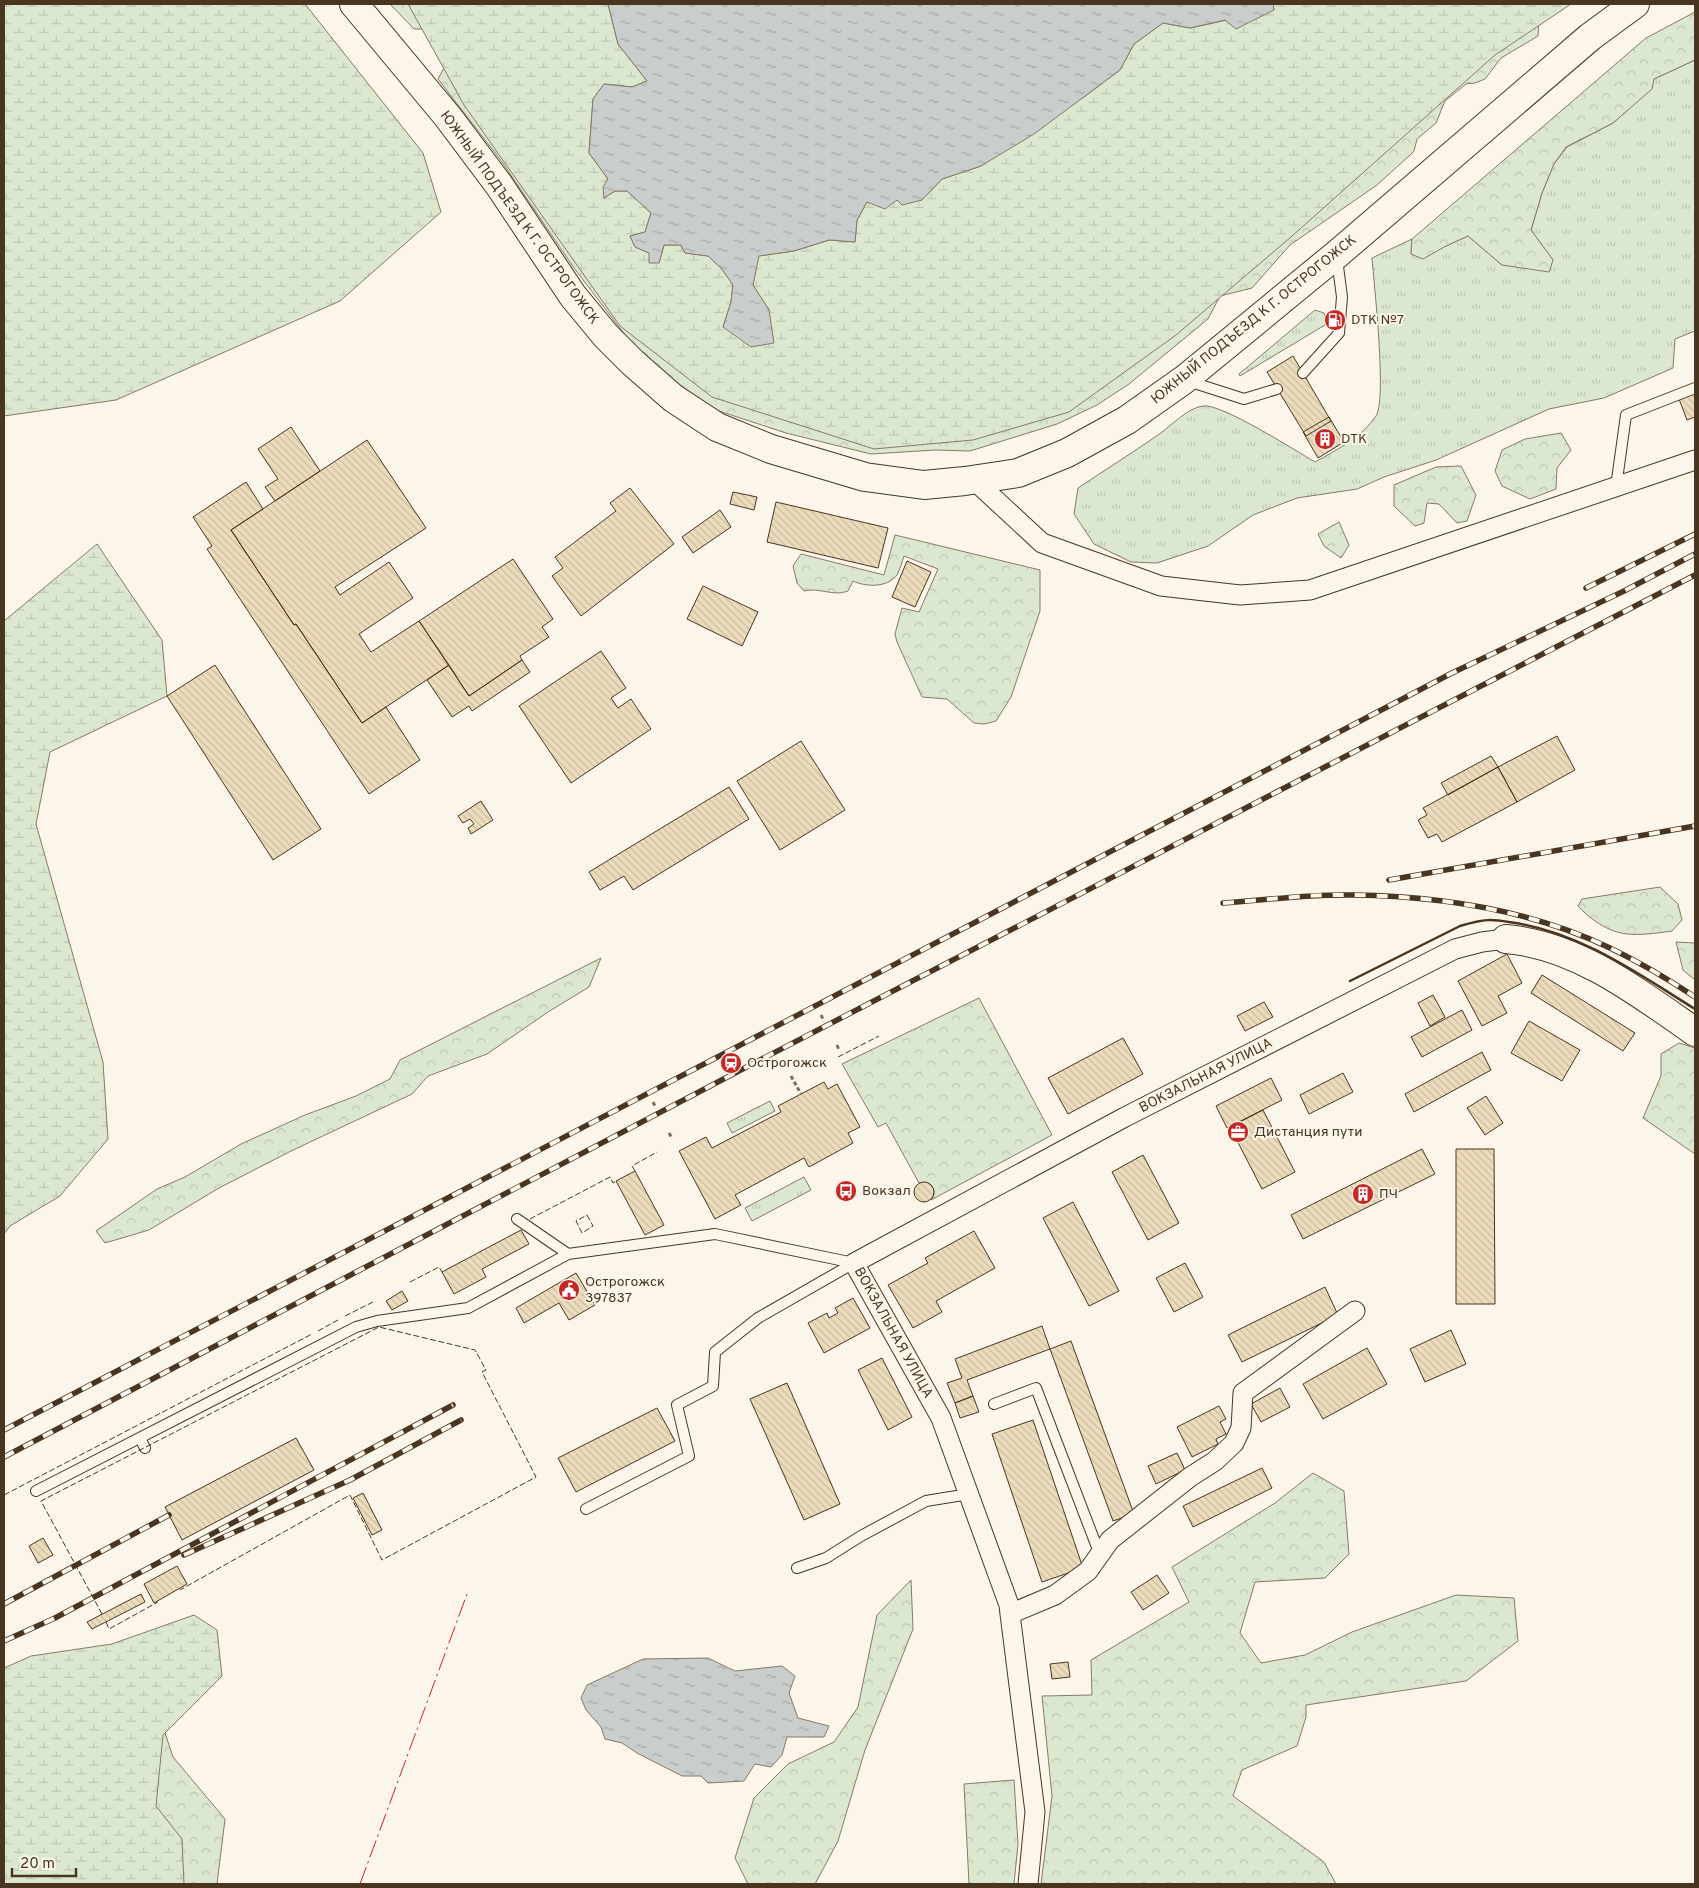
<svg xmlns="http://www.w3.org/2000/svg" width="1699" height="1888" viewBox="0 0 1699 1888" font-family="Overpass,sans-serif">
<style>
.grass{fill:url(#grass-tufts);stroke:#887966}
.forest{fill:url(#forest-crowns);stroke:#887966}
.wetland{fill:url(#wetland-marsh);stroke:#887966}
.water{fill:url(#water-ripples);stroke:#887966}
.building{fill:url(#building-back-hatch);stroke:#4a3520}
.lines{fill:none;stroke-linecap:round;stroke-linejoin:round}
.lane-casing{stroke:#4a3520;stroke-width:12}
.street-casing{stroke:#4a3520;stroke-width:21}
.secondary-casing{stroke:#4a3520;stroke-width:30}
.path{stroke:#7f6f5c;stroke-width:3;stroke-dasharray:4 2.5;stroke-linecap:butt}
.lane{stroke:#fbf6e9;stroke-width:10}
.street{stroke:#fbf6e9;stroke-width:19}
.secondary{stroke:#fbf6e9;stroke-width:28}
.rail-casing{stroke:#4a3520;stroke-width:5.5}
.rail{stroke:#fbf6e9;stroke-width:4;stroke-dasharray:11;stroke-linecap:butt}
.fence{stroke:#4a3520;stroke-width:1;stroke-dasharray:6 2.5;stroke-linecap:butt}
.wall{stroke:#4a3520;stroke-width:2.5}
.power{stroke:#c62828;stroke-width:1;stroke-dasharray:18 4 2.5 4;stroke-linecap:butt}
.labels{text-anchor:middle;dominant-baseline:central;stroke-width:4;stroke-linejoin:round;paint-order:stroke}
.street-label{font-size:14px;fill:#4a3520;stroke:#fbf6e9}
.poi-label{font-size:14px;fill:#4a3520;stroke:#fbf6e9;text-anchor:start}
</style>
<defs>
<pattern id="grass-tufts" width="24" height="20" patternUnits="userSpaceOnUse" patternTransform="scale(1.25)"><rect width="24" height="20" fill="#dce7d0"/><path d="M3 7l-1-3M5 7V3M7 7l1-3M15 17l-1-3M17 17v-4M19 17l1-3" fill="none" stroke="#bec7b2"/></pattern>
<pattern id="forest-crowns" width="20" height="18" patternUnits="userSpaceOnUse" patternTransform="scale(1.25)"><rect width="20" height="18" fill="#dce7d0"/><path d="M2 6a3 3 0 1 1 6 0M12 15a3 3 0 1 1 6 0" fill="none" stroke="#bec7b2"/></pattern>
<pattern id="wetland-marsh" width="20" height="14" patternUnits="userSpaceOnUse" patternTransform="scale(1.25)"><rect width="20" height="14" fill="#dce7d0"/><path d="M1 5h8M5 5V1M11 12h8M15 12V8" fill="none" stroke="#bec7b2"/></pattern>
<pattern id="water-ripples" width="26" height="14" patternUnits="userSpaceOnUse" patternTransform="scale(1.25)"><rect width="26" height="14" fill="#c9cecd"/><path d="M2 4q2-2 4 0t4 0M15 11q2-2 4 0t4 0" fill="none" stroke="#a5a8a6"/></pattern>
<pattern id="building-back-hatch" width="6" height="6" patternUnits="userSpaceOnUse" patternTransform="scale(1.25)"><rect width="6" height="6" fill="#ecdcbc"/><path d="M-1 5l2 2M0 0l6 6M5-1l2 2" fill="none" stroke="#ccbda1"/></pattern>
</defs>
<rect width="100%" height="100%" fill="#fbf6e9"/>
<!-- grass -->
<path class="grass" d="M 1695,60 L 1695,331 L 1675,339 L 1673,368 L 1604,398 L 1549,409 L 1436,460 L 1384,477 L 1357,489 L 1297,498 L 1253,515 L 1208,546 L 1157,563 L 1131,562 L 1094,544 L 1074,514 L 1078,488 C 1105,470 1132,453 1158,435 C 1171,426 1187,408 1203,406 C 1221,403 1296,451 1315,462 C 1338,449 1361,438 1376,416 C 1387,399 1374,284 1372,258 L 1412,239 L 1411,253 L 1446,246 L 1468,236 L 1502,265 L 1553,260 L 1531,230 L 1542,193 L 1554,164 L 1567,147 L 1613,123 L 1630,108 L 1654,79 Z
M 1315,310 L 1324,313 L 1327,321 L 1325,325 L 1240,376 L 1239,374 Z
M 770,1101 L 775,1111 L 732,1133 L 727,1123 Z
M 804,1177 L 811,1190 L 752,1221 L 745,1208 Z"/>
<!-- forest -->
<path class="forest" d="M 390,4 L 421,4 L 1539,20 L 1538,36 L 1501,58 L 1485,79 L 1475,83 L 1466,84 L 1445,101 L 1436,123 L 1417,139 L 1414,151 L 1409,156 L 1377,185 L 1290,245 L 1252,288 L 1220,296 L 1208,319 L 1129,384 L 1097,405 L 1057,424 L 970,451 L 935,450 L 871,454 L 786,433 L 716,410 L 674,381 L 635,348 L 574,268 L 502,162 L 438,79 L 454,49 L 437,29 L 414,29 Z
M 1695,12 L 1695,60 L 1654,79 L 1652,89 L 1613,123 L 1566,147 L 1554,164 L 1542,193 L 1531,230 L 1553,260 L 1549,272 L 1502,265 L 1468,236 L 1446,246 L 1423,259 L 1411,254 L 1412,239 L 1646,38 Z
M 1561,433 L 1571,450 L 1557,468 L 1556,489 L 1530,499 L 1502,486 L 1495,471 L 1502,450 L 1525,439 Z
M 1461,466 L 1476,495 L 1467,521 L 1457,523 L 1439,504 L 1427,503 L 1424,523 L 1415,526 L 1394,506 L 1394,485 L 1436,467 Z
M 1339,522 L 1349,545 L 1341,558 L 1324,546 L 1318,534 Z
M 895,535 L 1040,570 L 1040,611 L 1011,697 L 996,721 L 984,724 L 974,723 L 947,699 L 922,697 L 897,642 L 895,634 L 902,608 L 919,612 L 938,569 L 904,556 C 902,562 900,569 897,575 C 887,588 866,587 853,581 L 848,591 C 833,597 820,587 804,591 L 797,583 L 793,566 L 801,554 L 884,575 Z
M 1660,887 L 1678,904 L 1682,920 L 1672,931 C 1657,933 1633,937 1617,932 C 1603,928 1588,917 1578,906 L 1582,899 Z
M 1676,942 L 1695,943 L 1695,980 L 1683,970 Z
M 601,958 L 589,987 L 548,1012 L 487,1054 L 428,1076 L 412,1094 L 291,1151 L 219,1188 L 149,1230 L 105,1243 L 96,1231 L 157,1189 L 185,1177 L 241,1144 L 305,1115 L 356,1096 L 390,1079 L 400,1060 Z
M 979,998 L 1052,1135 L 931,1200 C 936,1194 935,1188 928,1183 L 919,1183 L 886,1123 L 878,1127 L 842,1064 Z
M 1679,1043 L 1695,1048 L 1695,1154 L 1643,1118 L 1661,1076 L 1661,1054 Z
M 1313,1473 L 1344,1491 L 1349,1554 L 1325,1578 L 1255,1582 L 1240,1633 L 1261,1663 L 1305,1655 L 1352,1632 L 1456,1595 L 1514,1598 L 1518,1641 L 1466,1681 L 1306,1705 L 1306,1717 L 1297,1746 L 1242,1770 L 1233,1796 L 1324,1862 L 1336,1884 L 1041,1884 L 1052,1796 L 1042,1696 L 1092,1695 L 1091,1660 L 1189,1602 L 1172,1567 L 1275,1503 Z
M 911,1580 L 913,1629 L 865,1750 L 838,1841 L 815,1884 L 748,1884 L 735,1858 L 754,1798 L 788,1764 L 834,1742 L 858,1707 L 877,1615 Z
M 155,1703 L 173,1757 L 225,1819 L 217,1884 L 76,1884 Z
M 1014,1780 L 1018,1844 L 1014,1884 L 969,1884 L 964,1784 Z"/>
<!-- wetland -->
<path class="wetland" d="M 4,4 L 305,4 L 423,153 L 441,212 L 340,301 L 116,400 L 4,416 Z
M 408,4 L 608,4 L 618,44 L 647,81 L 632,87 L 604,84 L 593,99 L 589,153 L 608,179 L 604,198 L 615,191 L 627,191 L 651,213 L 645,232 L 630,236 L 635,247 L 649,253 L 659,263 L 664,245 L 681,245 L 685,253 L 708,256 L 721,268 L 733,284 L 731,302 L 723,327 L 769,310 L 753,285 L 758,256 L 794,251 L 829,240 L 855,242 L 857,220 L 867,202 L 897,199 L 922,200 L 942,179 L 981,166 L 1084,97 L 1120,70 L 1134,44 L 1163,23 L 1190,28 L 1274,10 L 1273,4 L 1571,4 L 1495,55 L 1291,237 L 1176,335 L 1069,412 L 973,440 L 874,449 L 712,397 L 620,326 L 464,105 Z
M 97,544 L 162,640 L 167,696 L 50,752 L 36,824 L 103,1062 L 108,1139 L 60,1196 L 10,1226 L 4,1234 L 4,621 Z
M 194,1615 L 217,1630 L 222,1676 L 163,1735 L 156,1806 L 182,1839 L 184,1884 L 4,1884 L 4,1668 L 31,1656 L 112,1644 Z"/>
<!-- water -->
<path class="water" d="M 608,4 L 1273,4 L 1274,10 L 1236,29 L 1225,20 L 1190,28 L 1163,23 L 1134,44 L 1120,70 L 1034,134 L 981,166 L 942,179 L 922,200 L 902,205 L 897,200 L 885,209 L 867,202 L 857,220 L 855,242 L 829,240 L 794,251 L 759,256 L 753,285 L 769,310 L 774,343 L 751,347 L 723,327 L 731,302 L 733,285 L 721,268 L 708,256 L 685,253 L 681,245 L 664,245 L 659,263 L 649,263 L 649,253 L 635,247 L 630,236 L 645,232 L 651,213 L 627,191 L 615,191 L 604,198 L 603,187 L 608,179 L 589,153 L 593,99 L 604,84 L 632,87 L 647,81 L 618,44 Z
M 708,1658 L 735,1671 L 782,1666 L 795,1676 L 789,1693 L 798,1718 L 829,1726 L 824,1737 L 787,1737 L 782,1755 L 771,1767 L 755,1764 L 744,1781 L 708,1783 L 701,1776 L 682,1776 L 637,1753 L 622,1743 L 605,1739 L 601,1727 L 586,1710 L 581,1698 L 587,1685 L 643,1659 Z"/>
<!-- building -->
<path class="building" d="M 1293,356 L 1331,421 L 1306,436 L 1267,372 Z
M 1695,392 L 1695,417 L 1687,420 L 1679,399 Z
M 1329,417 L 1344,442 L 1318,458 L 1303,432 Z
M 291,427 L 320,471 L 275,501 L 265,487 L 278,479 L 258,449 Z
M 367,440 L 426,528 L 335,587 L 340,595 L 389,562 L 413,598 L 359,634 L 371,652 L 419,621 L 449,665 L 362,723 L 296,624 L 294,625 L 231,530 Z
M 246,482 L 263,509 L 231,530 L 294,625 L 296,624 L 362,723 L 386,707 L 420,760 L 369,794 L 207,549 L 212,546 L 193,517 Z
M 630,488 L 674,544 L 581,616 L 552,576 L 563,568 L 555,557 L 616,511 L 610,503 Z
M 733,492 L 757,497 L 754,510 L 730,504 Z
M 776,502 L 888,528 L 878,568 L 767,542 Z
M 720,510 L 731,527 L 693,553 L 682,537 Z
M 513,559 L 553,619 L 542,627 L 549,637 L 520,656 L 522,660 L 469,696 L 419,621 Z
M 907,561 L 931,572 L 915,607 L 892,597 Z
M 703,586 L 758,612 L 742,646 L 687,619 Z
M 601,651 L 626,688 L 611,698 L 618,708 L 631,699 L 651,729 L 571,783 L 519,706 Z
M 522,660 L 530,672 L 472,711 L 469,706 L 452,717 L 427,680 L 449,665 L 469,696 Z
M 215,665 L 321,829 L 273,860 L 167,696 Z
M 1557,736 L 1575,770 L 1517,802 L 1498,767 Z
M 801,741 L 845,810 L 780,850 L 737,781 Z
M 1491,756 L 1498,767 L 1448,795 L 1441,783 Z
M 1498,767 L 1517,802 L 1442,842 L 1437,834 L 1428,838 L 1418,820 L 1427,815 L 1423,808 Z
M 729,787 L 749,819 L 633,890 L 624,876 L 600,890 L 589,872 Z
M 481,801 L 493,820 L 471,834 L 468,828 L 474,824 L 470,819 L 463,823 L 458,816 Z
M 1507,954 L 1522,983 L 1498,996 L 1507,1013 L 1482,1026 L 1458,981 Z
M 1542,975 L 1635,1033 L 1623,1051 L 1531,993 Z
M 1433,995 L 1445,1017 L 1430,1026 L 1418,1003 Z
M 1264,1002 L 1273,1017 L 1245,1031 L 1237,1016 Z
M 1462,1010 L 1472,1030 L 1422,1057 L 1411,1037 Z
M 1529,1021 L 1580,1050 L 1562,1081 L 1511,1053 Z
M 1123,1038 L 1143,1074 L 1068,1114 L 1048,1078 Z
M 1482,1052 L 1491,1070 L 1414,1112 L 1405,1094 Z
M 1343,1073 L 1353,1092 L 1309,1114 L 1300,1095 Z
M 1271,1078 L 1282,1100 L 1227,1128 L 1216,1106 Z
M 824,1082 L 828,1089 L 837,1084 L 860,1127 L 848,1133 L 853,1143 L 809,1167 L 804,1158 L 735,1195 L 741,1205 L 715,1219 L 679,1151 L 706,1137 L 712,1148 L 781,1112 L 778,1106 Z
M 1486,1096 L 1503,1123 L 1485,1135 L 1467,1108 Z
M 1263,1110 L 1295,1172 L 1262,1189 L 1230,1127 Z
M 1422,1149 L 1435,1174 L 1303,1239 L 1291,1215 Z
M 1456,1149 L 1494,1149 L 1495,1304 L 1456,1304 Z
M 1143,1155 L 1179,1223 L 1148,1240 L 1112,1172 Z
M 635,1171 L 664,1225 L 645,1235 L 616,1181 Z
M914 1192a10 10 0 1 1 20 0a10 10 0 1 1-20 0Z
M 1073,1202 L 1119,1291 L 1089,1306 L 1043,1218 Z
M 521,1230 L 529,1244 L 482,1269 L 486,1277 L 454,1294 L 442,1272 Z
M 974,1231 L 995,1268 L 936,1301 L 942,1312 L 913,1328 L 888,1285 L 928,1263 L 925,1258 Z
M 1185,1263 L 1203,1297 L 1174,1312 L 1156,1278 Z
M 576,1273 L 595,1305 L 569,1320 L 559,1303 L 524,1323 L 516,1308 Z
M 1325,1287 L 1338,1315 L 1242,1362 L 1228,1335 Z
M 402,1291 L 408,1301 L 392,1310 L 386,1301 Z
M 853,1298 L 870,1328 L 824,1353 L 808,1323 L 827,1313 L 829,1318 L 838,1313 L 835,1308 Z
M 1042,1326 L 1050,1349 L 967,1380 L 973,1396 L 955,1403 L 947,1383 L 962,1378 L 955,1359 Z
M 1451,1330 L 1466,1364 L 1425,1382 L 1410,1349 Z
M 1071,1341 L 1134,1514 L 1113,1521 L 1050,1349 Z
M 1367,1348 L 1387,1384 L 1323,1419 L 1303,1384 Z
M 882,1358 L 912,1417 L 888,1430 L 858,1370 Z
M 787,1383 L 840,1504 L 804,1520 L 750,1399 Z
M 1280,1388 L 1290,1407 L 1261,1422 L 1251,1404 Z
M 973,1396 L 979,1412 L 960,1418 L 955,1403 Z
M 1219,1406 L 1226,1419 L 1220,1422 L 1226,1434 L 1216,1439 L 1218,1444 L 1192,1457 L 1177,1427 Z
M 657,1408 L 675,1441 L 576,1492 L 558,1458 Z
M 1033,1420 L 1083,1568 L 1042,1582 L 992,1434 Z
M 296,1438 L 314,1470 L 182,1540 L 165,1507 Z
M 1177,1453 L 1185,1470 L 1156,1484 L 1148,1466 Z
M 1262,1468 L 1272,1488 L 1193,1527 L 1183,1506 Z
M 363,1493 L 382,1530 L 372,1535 L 353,1498 Z
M 43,1538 L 53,1555 L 38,1563 L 29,1546 Z
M 177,1566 L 187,1584 L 154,1603 L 144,1584 Z
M 1157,1575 L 1169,1593 L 1143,1610 L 1131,1592 Z
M 141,1594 L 145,1602 L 92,1629 L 87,1622 Z
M 1068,1662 L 1070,1677 L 1052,1679 L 1050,1664 Z"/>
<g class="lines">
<!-- lane casing -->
<g class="lane-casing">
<path id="lane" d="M 1303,373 L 1339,333 L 1342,297 L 1337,259
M 1188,381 L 1244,399 L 1277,389
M 1616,487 L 1626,415 L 1695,388
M 517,1219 L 568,1254
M 994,1404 L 1036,1388 L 1100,1555
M 140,1438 L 145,1448
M 36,1491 L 356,1327 L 377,1321 L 468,1308 L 568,1254 L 715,1234 L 854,1263
M 586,1509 L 689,1456 L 677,1405 L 713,1386 L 715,1352 L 758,1318 L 854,1263
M 797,1568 L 826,1558 L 861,1536 L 926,1501 L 969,1494"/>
</g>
<!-- street casing -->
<g class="street-casing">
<path id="street" d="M 974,480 L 1042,543 L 1161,586 L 1240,595 L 1310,590 L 1695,460
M 1355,1311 L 1243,1393 L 1241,1428 L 1234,1443 L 1215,1461 L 1190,1477 L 1110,1540 L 1088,1571 L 1055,1595 L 1010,1614 L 1009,1605 L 941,1418 L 854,1263 L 1125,1117 L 1455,949 L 1482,942 L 1506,939
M 1010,1614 L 1035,1812 L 1028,1884"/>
</g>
<!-- secondary casing -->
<g class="secondary-casing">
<path id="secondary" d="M 354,4 L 448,117 L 499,185 L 573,296 L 606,336 L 632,362 L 673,398 L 717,427 L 771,449 L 865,477 L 924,485 L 965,481 L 1018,473 L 1067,453 L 1127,420 L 1185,379 L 1336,255 L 1590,37 L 1635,4
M 1506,939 C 1577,945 1638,992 1695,1032"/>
</g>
<!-- path -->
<path class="path" d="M 821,1015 L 824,1021
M 837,1045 L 839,1050
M 791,1076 L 801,1094
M 653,1102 L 656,1108
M 669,1133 L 672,1138"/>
<!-- lane -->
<use href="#lane" class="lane"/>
<!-- street -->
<use href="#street" class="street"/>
<!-- secondary -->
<use href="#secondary" class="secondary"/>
<!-- rail casing -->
<g class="rail-casing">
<path id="rail" d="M 1586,588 L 1695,534
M 1389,880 L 1695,826
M 1223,903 C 1266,900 1309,894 1352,895 C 1439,896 1531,910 1610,948 C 1639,962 1668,979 1695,997
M 4,1430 L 1452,673 L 1624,591 L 1695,554
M 4,1457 L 735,1073 L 1695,575
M 184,1555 L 350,1480 L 461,1420
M 4,1604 L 169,1515
M 4,1641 L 55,1618 L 453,1405"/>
</g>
<!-- rail -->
<use href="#rail" class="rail"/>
<!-- fence -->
<path class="fence" d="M 838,1057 L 879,1036
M 635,1171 L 632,1166 L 657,1152
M 587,1215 L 593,1226 L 582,1233 L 576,1221 Z
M 530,1219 L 610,1177 L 613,1183 L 616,1181
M 410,1282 L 439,1267 L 442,1272
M 345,1316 L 373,1302
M 318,1331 L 338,1320
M 4,1495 L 312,1334
M 102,1614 L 41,1501 L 379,1327 L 475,1350 L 486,1370 L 482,1372 L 536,1477 L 382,1560 L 350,1495 L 180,1590
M 106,1622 L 109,1629 L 158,1602"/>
<!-- wall -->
<path class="wall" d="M 1350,981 L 1460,926 C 1470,923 1480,920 1490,920 C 1496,920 1503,921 1509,922 C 1578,931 1637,973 1695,1009"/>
<!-- power -->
<path class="power" d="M 360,1884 L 467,1594"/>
</g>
<!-- icons -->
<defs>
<g id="fuel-disc" transform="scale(1.125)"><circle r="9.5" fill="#c62828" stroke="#fbf6e9"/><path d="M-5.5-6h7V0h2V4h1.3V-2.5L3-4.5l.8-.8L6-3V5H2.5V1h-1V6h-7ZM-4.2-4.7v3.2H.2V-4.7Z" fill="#fff"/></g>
<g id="building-disc" transform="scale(1.125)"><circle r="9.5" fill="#c62828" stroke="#fbf6e9"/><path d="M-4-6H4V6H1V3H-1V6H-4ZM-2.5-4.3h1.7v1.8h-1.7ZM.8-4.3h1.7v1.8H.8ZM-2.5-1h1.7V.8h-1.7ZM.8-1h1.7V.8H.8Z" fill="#fff"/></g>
<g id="station-disc" transform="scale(1.125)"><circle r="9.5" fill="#c62828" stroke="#fbf6e9"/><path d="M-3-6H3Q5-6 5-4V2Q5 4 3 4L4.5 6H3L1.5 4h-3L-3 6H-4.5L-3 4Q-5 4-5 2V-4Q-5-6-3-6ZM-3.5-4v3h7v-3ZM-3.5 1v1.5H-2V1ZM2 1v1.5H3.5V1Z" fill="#fff"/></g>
<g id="office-disc" transform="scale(1.125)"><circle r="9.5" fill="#c62828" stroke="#fbf6e9"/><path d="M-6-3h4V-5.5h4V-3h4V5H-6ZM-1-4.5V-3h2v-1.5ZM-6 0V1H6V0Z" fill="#fff"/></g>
<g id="bus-disc" transform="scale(1.125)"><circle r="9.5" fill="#c62828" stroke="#fbf6e9"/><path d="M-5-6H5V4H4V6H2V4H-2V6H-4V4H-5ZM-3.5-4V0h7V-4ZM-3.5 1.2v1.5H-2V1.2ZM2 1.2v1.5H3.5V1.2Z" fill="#fff"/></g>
<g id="civic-disc" transform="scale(1.125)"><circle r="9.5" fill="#c62828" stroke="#fbf6e9"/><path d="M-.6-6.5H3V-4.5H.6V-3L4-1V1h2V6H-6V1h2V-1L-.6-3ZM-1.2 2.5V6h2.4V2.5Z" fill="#fff"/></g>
</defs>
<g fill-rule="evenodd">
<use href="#fuel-disc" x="1335" y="320"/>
<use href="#building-disc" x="1325" y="439"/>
<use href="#station-disc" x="731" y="1063"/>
<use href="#office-disc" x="1238" y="1132"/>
<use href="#bus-disc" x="846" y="1191"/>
<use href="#building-disc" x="1363" y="1194"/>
<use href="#civic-disc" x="569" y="1290"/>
</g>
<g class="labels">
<!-- street labels -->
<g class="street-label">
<text transform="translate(519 218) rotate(54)">ЮЖНЫЙ ПОДЪЕЗД К Г. ОСТРОГОЖСК</text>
<text transform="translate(1254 320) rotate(-39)">ЮЖНЫЙ ПОДЪЕЗД К Г. ОСТРОГОЖСК</text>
<text transform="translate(1206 1076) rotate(-27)">ВОКЗАЛЬНАЯ УЛИЦА</text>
<text transform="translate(893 1333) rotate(61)">ВОКЗАЛЬНАЯ УЛИЦА</text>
</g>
<!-- poi labels -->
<g class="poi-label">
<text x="1351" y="320">DTK №7</text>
<text x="1341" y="439">DTK</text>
<text x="747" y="1063">Острогожск</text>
<text x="1254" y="1132">Дистанция пути</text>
<text x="862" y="1191">Вокзал</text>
<text x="1379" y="1194">ПЧ</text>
<text x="585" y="1282">Острогожск<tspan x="585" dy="16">397837</tspan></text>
</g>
</g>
<!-- border -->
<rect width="1699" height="1888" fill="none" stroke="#4a3520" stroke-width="10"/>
<!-- scale -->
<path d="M12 1868v8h64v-8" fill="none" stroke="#4a3520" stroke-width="2.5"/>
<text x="20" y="1868" font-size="15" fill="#4a3520" stroke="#fbf6e9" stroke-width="4" paint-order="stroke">20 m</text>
</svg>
